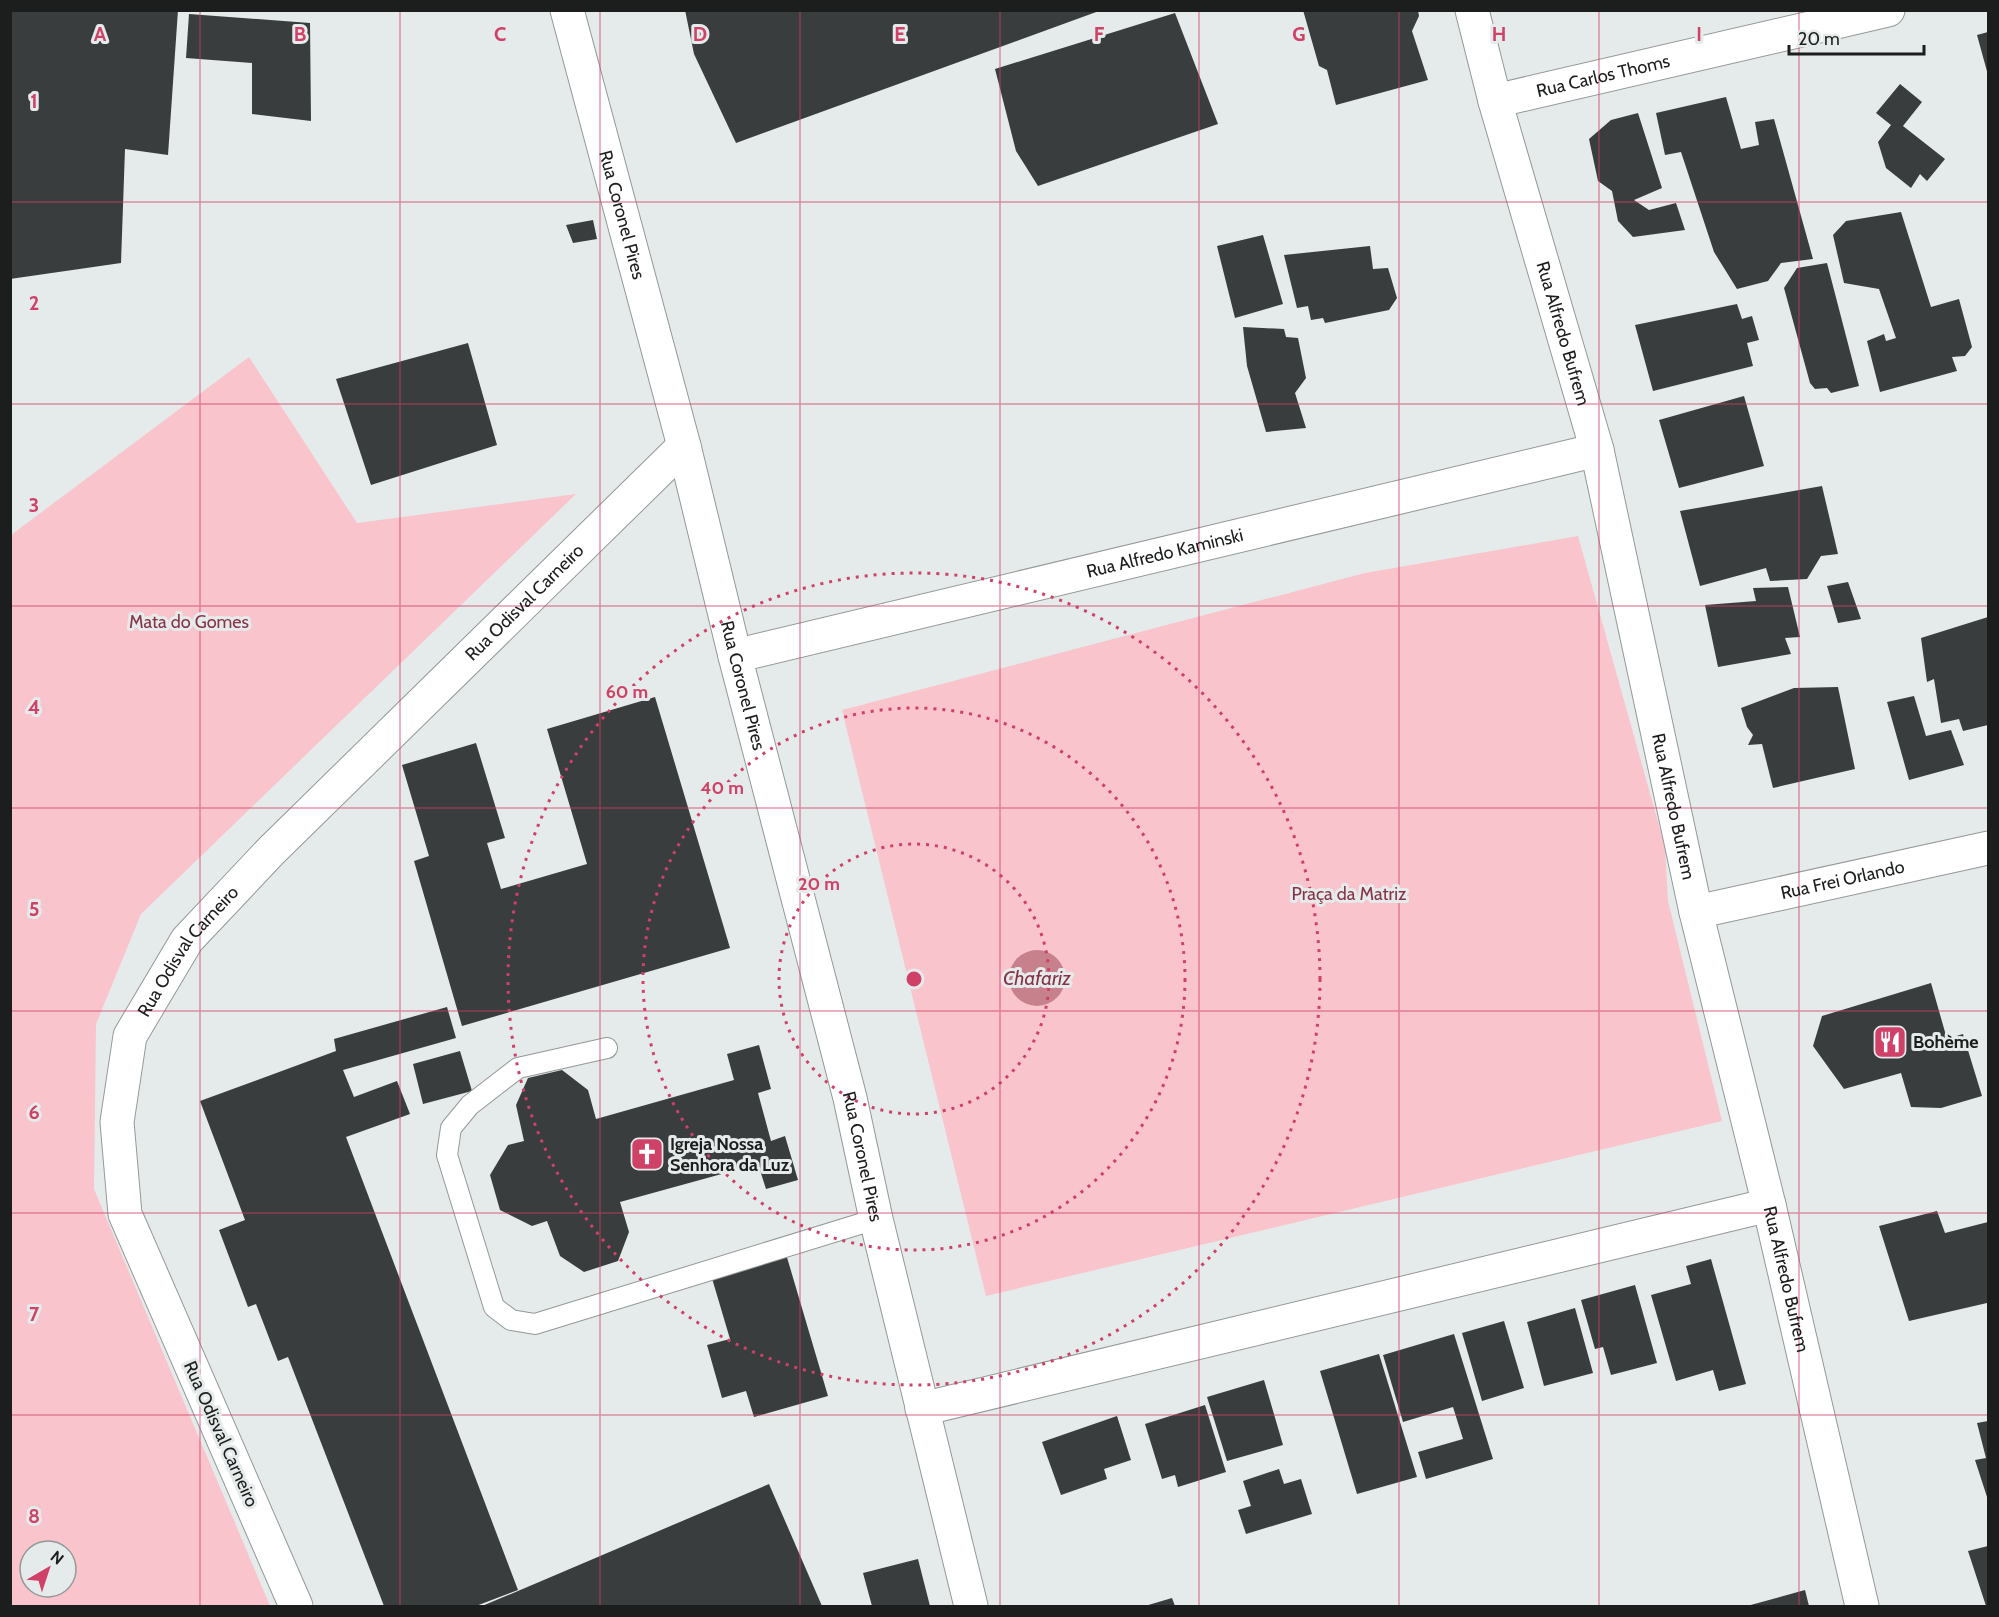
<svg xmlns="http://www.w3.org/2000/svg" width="1999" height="1617" viewBox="0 0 1999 1617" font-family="Cabin,sans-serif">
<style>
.green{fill:#f9c4cc;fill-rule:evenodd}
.water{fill:#c7818d}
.building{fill:#393d3d}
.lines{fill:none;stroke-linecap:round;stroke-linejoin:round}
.lane-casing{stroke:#939998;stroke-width:22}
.street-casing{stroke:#939998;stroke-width:35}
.lane{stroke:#fff;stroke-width:20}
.street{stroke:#fff;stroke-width:33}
.grid{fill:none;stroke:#d04168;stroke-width:1.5;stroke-opacity:0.55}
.ring{fill:none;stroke:#d04168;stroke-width:3;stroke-dasharray:3 6}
.labels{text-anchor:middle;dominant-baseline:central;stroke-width:6;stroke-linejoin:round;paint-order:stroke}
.street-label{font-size:18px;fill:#1b1e1d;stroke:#e5ebea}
.park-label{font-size:18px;fill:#893348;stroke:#e5ebea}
.poi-label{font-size:18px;font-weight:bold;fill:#1b1e1d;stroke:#e5ebea;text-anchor:start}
.water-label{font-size:20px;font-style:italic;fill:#873247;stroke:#e5ebea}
.grid-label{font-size:20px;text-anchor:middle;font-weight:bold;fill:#d04168;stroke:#e5ebea;stroke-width:6;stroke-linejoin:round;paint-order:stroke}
.centre{fill:#d04168;stroke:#e5ebea;stroke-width:3}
.ring-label{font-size:18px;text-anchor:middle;font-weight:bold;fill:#d04168;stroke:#e5ebea;stroke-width:6;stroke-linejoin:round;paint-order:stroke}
</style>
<rect width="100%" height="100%" fill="#e5ebea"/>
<!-- green -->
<path class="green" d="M 249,357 L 357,523 L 576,494 L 141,914 L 96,1024 L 94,1189 L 270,1606 L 11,1606 L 11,535 ZM 30,1551 L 66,1551 L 66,1587 L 30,1587 Z
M 1578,536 L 1665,847 L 1668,901 L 1722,1121 L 986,1296 L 842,710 L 1365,573 Z"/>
<!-- water -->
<path class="water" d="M1009 978a28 28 0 1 1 56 0a28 28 0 1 1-56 0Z"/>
<!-- building -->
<path class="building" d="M 10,10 L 178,10 L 168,155 L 125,149 L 121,263 L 10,279 Z
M 685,10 L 1099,10 L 1099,11 L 736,143 L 694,54 Z
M 1303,10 L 1418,10 L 1419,16 L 1412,31 L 1428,80 L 1336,105 L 1327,70 L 1319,66 Z
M 1175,13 L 1218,124 L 1038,186 L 1016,151 L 995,69 Z
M 189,14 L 310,23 L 311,121 L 252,114 L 252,63 L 186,58 Z
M 1988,32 L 1988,75 L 1977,35 Z
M 1900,84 L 1922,102 L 1903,126 L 1945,159 L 1927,181 L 1920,174 L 1911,188 L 1886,168 L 1878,142 L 1891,125 L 1876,113 Z
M 1726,97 L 1741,149 L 1759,145 L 1755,122 L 1774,119 L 1813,259 L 1781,263 L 1768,281 L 1737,289 L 1714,252 L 1681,152 L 1665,155 L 1656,113 Z
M 1638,113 L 1662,188 L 1634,200 L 1649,210 L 1676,203 L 1685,230 L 1633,237 L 1618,221 L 1612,191 L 1598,181 L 1589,139 L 1611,120 Z
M 1901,212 L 1931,307 L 1959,299 L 1972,347 L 1965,356 L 1952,357 L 1957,371 L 1880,392 L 1867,341 L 1884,334 L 1886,341 L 1896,338 L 1879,289 L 1844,283 L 1833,235 L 1846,221 Z
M 593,220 L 597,239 L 573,243 L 566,225 Z
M 1263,235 L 1283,304 L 1235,318 L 1217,246 Z
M 1370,246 L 1373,269 L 1388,268 L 1397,298 L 1389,310 L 1325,323 L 1323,318 L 1311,320 L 1308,306 L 1297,308 L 1284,255 Z
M 1827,263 L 1859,386 L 1831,393 L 1827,388 L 1815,389 L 1810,383 L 1784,288 L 1797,268 Z
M 1737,304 L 1742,319 L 1752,316 L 1759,340 L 1747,343 L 1753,366 L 1653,391 L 1635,325 Z
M 1243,327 L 1284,329 L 1286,337 L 1298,338 L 1306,378 L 1295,393 L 1306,428 L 1266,432 L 1247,366 Z
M 468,343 L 497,445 L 371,485 L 336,379 Z
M 1744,396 L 1764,466 L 1679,488 L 1659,420 Z
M 1822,486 L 1838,554 L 1821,556 L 1807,579 L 1770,581 L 1766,568 L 1700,586 L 1680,511 Z
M 1848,582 L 1861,619 L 1838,623 L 1827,586 Z
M 1788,587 L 1800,637 L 1785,638 L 1791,654 L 1718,667 L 1705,605 L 1756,601 L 1753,588 Z
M 1988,617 L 1988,725 L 1963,731 L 1959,719 L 1941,723 L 1934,679 L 1927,682 L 1921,638 Z
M 1838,687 L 1855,769 L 1773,788 L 1762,744 L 1748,745 L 1753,735 L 1747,727 L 1741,708 L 1794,688 Z
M 1914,696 L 1926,736 L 1951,730 L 1964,765 L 1909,780 L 1887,702 Z
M 655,697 L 730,948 L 462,1026 L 414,861 L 429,856 L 402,765 L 476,743 L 505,838 L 487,843 L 501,889 L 587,864 L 547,729 Z
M 1931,983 L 1947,1039 L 1963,1034 L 1982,1096 L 1941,1108 L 1911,1107 L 1901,1073 L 1844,1089 L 1813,1046 L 1822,1016 Z
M 447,1007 L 456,1038 L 343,1070 L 354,1097 L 397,1081 L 410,1114 L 346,1137 L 518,1590 L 476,1606 L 384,1606 L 288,1357 L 278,1361 L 256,1304 L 248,1307 L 219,1230 L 245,1220 L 200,1101 L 336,1051 L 334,1039 Z
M 759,1045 L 771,1089 L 758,1093 L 771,1141 L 785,1136 L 798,1180 L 766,1189 L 758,1164 L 620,1202 L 629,1232 L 618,1261 L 584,1272 L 560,1256 L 547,1221 L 532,1226 L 500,1210 L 490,1175 L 508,1145 L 524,1141 L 516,1105 L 528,1078 L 562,1070 L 588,1090 L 596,1119 L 734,1080 L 727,1054 Z
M 460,1051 L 472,1091 L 423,1104 L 413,1064 Z
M 1937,1211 L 1945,1233 L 1988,1222 L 1988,1308 L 1987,1303 L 1909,1321 L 1879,1226 Z
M 786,1254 L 828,1396 L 754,1417 L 746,1391 L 722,1398 L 707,1345 L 730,1339 L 711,1275 Z
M 1711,1259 L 1746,1384 L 1719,1391 L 1713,1370 L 1676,1381 L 1651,1295 L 1691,1284 L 1686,1266 Z
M 1635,1285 L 1657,1363 L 1611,1375 L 1603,1347 L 1595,1349 L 1581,1300 Z
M 1575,1308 L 1593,1373 L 1544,1386 L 1527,1322 Z
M 1504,1321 L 1524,1388 L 1482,1401 L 1462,1333 Z
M 1454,1334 L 1493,1459 L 1426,1479 L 1418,1452 L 1463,1439 L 1453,1407 L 1403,1422 L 1383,1355 Z
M 1379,1354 L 1417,1477 L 1357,1494 L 1320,1371 Z
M 1264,1380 L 1283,1445 L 1227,1461 L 1207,1397 Z
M 1205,1405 L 1226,1472 L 1178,1487 L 1175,1475 L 1162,1479 L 1145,1424 Z
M 1117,1416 L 1131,1460 L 1104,1469 L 1107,1479 L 1061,1495 L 1042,1442 Z
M 1988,1421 L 1988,1500 L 1975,1460 L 1986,1458 L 1977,1423 Z
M 1279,1469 L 1284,1484 L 1301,1479 L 1312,1514 L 1246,1534 L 1238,1510 L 1251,1506 L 1243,1481 Z
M 769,1484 L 822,1606 L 482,1606 L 518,1591 Z
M 1988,1546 L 1988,1606 L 1986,1606 L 1968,1551 Z
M 918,1559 L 930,1606 L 872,1606 L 863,1573 Z
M 1805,1590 L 1809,1606 L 1747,1606 Z
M 1172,1598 L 1175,1606 L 1145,1606 Z"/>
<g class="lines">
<!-- lane casing -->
<g class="lane-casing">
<path id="lane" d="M 607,1048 L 518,1068 L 470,1105 L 451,1128 L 447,1155 L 494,1307 L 511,1320 L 535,1324 L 876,1219"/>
</g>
<!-- street casing -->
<g class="street-casing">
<g id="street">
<path id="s1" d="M 567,10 L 684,446 L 735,656 L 850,1098 L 876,1219 L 971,1606"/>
<path id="s2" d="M 1472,10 L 1495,101 L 1597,450 L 1696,912 L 1769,1205 L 1862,1606"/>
<path id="s3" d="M 1495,101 L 1888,10"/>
<path id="s4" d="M 735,656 L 1597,450"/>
<path id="s5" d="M 1696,912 L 1988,848"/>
<path d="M 922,1409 L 1769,1205"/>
<path id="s6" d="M 296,1606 L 125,1214 L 117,1122 L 130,1036 L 187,940 L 271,851 L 684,446"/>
</g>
</g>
<!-- lane -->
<use href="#lane" class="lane"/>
<!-- street -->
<use href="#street" class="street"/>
</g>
<!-- grid -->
<path class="grid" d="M 200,10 L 200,1606M 400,10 L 400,1606M 600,10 L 600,1606M 800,10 L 800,1606M 1000,10 L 1000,1606M 1199,10 L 1199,1606M 1399,10 L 1399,1606M 1599,10 L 1599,1606M 1799,10 L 1799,1606M 10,202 L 1988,202M 10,404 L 1988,404M 10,606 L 1988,606M 10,808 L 1988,808M 10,1011 L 1988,1011M 10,1213 L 1988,1213M 10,1415 L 1988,1415"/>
<!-- distance rings -->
<g class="ring">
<circle cx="914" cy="979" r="135"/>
<circle cx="914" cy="979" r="271"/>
<circle cx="914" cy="979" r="406"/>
</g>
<!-- icons -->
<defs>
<g id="restaurant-square" transform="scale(1.725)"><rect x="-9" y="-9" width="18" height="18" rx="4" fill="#d04168" stroke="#e5ebea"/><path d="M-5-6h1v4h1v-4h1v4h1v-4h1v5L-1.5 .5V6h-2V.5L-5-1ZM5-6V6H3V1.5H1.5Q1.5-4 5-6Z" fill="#fff"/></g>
<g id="church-square" transform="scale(1.725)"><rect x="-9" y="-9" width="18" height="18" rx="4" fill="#d04168" stroke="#e5ebea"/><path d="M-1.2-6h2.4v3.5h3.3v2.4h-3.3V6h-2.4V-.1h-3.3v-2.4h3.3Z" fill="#fff"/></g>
</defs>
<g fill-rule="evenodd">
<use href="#restaurant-square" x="1890" y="1042"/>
<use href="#church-square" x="647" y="1154"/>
</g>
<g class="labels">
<!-- street labels -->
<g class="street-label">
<text stroke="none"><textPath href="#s3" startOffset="111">Rua Carlos Thoms</textPath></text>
<text stroke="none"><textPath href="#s1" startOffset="212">Rua Coronel Pires</textPath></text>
<text stroke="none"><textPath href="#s2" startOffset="336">Rua Alfredo Bufrem</textPath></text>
<text stroke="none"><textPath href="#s4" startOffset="442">Rua Alfredo Kaminski</textPath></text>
<text stroke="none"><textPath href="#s6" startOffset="1196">Rua Odisval Carneiro</textPath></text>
<text stroke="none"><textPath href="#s1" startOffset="698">Rua Coronel Pires</textPath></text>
<text stroke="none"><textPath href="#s2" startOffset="822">Rua Alfredo Bufrem</textPath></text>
<text stroke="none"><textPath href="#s5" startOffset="150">Rua Frei Orlando</textPath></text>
<text stroke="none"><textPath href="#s6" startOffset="710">Rua Odisval Carneiro</textPath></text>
<text stroke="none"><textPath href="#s1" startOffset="1184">Rua Coronel Pires</textPath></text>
<text stroke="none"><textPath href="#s2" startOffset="1308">Rua Alfredo Bufrem</textPath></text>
<text transform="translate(221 1434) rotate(66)">Rua Odisval Carneiro</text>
</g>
<!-- park labels -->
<g class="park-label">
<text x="189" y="622">Mata do Gomes</text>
<text x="1349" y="894">Praça da Matriz</text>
</g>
<!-- poi labels -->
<g class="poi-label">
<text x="1913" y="1042">Bohème</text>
<text x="670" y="1144">Igreja Nossa<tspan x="670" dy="21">Senhora da Luz</tspan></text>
</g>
<!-- water labels -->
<g class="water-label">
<text x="1037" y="978">Chafariz</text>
</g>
</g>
<g class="grid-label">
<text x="100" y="41">A</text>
<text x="300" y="41">B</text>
<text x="500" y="41">C</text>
<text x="700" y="41">D</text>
<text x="900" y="41">E</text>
<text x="1099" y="41">F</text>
<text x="1299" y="41">G</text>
<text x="1499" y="41">H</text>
<text x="1699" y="41">I</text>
<text x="34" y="108">1</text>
<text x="34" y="310">2</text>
<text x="34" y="512">3</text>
<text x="34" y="714">4</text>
<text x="34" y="916">5</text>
<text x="34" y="1119">6</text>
<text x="34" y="1321">7</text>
<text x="34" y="1523">8</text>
</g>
<circle cx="914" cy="979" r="9" class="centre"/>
<g class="ring-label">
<text x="627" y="698">60 m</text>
<text x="722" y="794">40 m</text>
<text x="819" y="890">20 m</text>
</g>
<!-- border -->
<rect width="1999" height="1617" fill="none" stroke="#1b1e1d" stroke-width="24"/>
<!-- north arrow -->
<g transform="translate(48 1569) rotate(39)"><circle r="28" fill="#e5ebea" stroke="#949998" stroke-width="1.5"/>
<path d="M0-4.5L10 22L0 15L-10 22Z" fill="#d04168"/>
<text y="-9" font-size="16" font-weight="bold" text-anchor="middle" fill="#1b1e1d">N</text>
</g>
<!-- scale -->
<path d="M1789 45v9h135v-9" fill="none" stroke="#1b1e1d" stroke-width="3"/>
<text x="1798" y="45" font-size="18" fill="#1b1e1d" stroke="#e5ebea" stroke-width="4.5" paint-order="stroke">20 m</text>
</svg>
